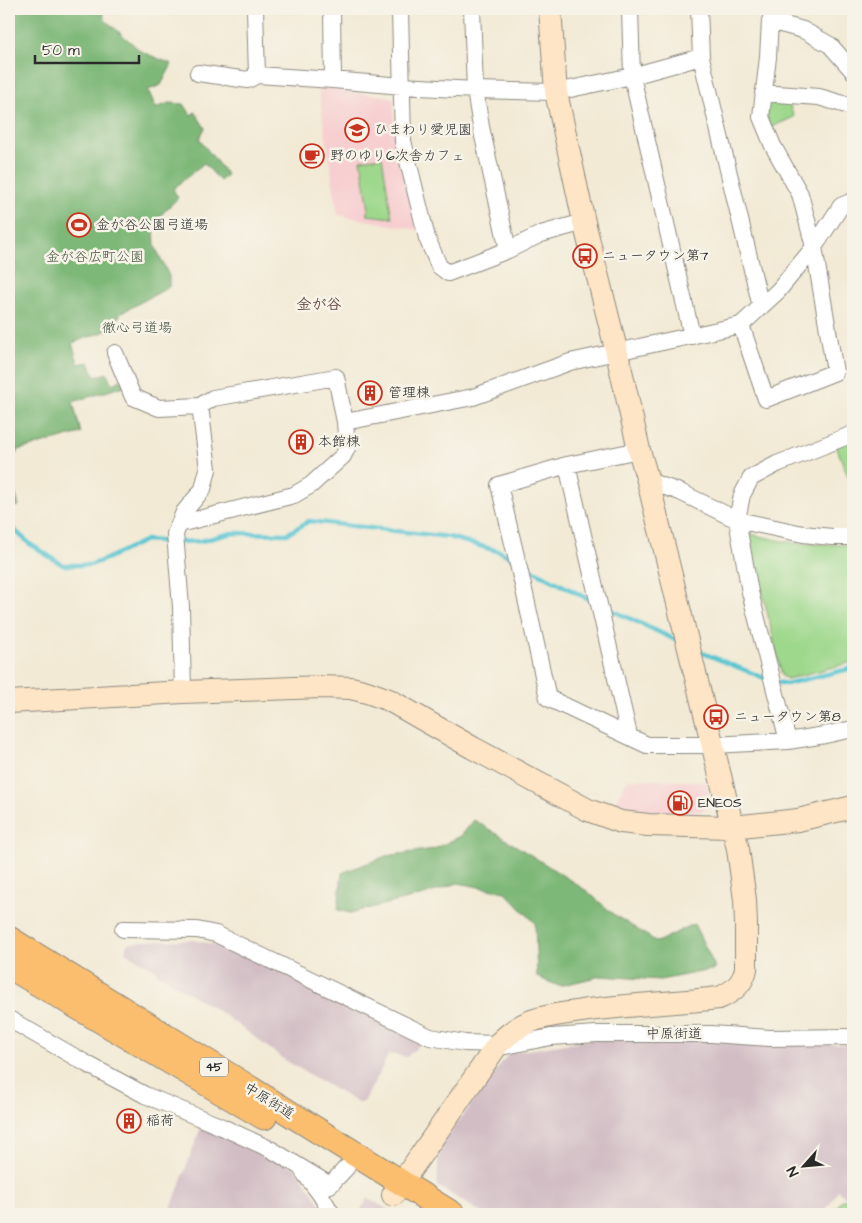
<svg xmlns="http://www.w3.org/2000/svg" width="862" height="1223" viewBox="0 0 862 1223" font-family="'Architects Daughter','Klee One',sans-serif">
<style>
.built{fill:#f7cfd0}
.industrial{fill:#d2bdc5}
.green{fill:#9ed88c;stroke:#64825c}
.forest{fill:#7eb878;stroke:#547252}
.lines{fill:none;stroke-linecap:round;stroke-linejoin:round}
.stream{stroke:#5ac6d3;stroke-width:4.5}
.street-casing{stroke:#8e8a80;stroke-width:18}
.secondary-casing{stroke:#8e8a80;stroke-width:24}
.primary-casing{stroke:#8e8a80;stroke-width:27}
.street{stroke:#fff;stroke-width:16}
.secondary{stroke:#fde5c5;stroke-width:22}
.primary{stroke:#fbbe6e;stroke-width:25}
.labels{text-anchor:middle;dominant-baseline:central;stroke-width:5;stroke-linejoin:round;paint-order:stroke}
.shield{fill:#f7f3e8;stroke:#686764;stroke-width:1}
.shield-label{font-size:12px;font-weight:bold;fill:#2b2b2b}
.poi-label{font-size:14px;fill:#2b2b2b;stroke:#f7f3e8;text-anchor:start}
.park-label{font-size:14px;fill:#485643;stroke:#f7f3e8}
.street-label{font-size:14px;fill:#2b2b2b;stroke:#f7f3e8}
.neighbourhood-label{font-size:15px;font-weight:bold;fill:#695045;stroke:#f7f3e8}
</style>
<rect width="100%" height="100%" fill="#f7f3e8"/>
<filter id="ink" filterUnits="userSpaceOnUse"><feTurbulence type="fractalNoise" baseFrequency=".02" numOctaves="2"/><feDisplacementMap in="SourceGraphic" scale="10" xChannelSelector="R" yChannelSelector="G"/><feConvolveMatrix kernelMatrix="1 2 1 2 8 2 1 2 1" color-interpolation-filters="sRGB"/></filter>
<filter id="wash" filterUnits="userSpaceOnUse"><feTurbulence type="fractalNoise" baseFrequency=".0096" numOctaves="4" result="noise"/><feDisplacementMap in="SourceGraphic" scale="20" xChannelSelector="R" yChannelSelector="G"/><feGaussianBlur stdDeviation="1.12" result="paint"/><feColorMatrix in="noise" values="0 0 0 0 0 0 0 0 0 0 0 0 0 0 0 0 0 1.4 0 .05"/><feComposite in="paint" operator="in"/></filter>
<g filter="url(#wash)">
<rect width="100%" height="100%" fill="#f2ead5"/>
<!-- built -->
<path class="built" d="M 318,87 L 344,89 L 344,91 L 391,97 L 394,100 L 394,131 L 401,165 L 415,223 L 419,230 L 338,215 Z
M 628,779 L 707,782 L 711,804 L 704,811 L 662,813 L 633,811 L 613,805 Z"/>
<!-- industrial -->
<path class="industrial" d="M 193,940 L 231,948 L 423,1041 L 407,1057 L 389,1054 L 364,1102 L 358,1103 L 285,1060 L 226,1016 L 157,973 L 156,970 L 125,952 L 127,944 L 143,941 Z
M 602,1038 L 699,1040 L 853,1045 L 853,1205 L 838,1190 L 826,1210 L 806,1214 L 484,1214 L 437,1186 L 439,1148 L 509,1053 Z
M 201,1127 L 221,1131 L 296,1169 L 328,1214 L 173,1214 L 170,1211 Z
M 368,1198 L 395,1214 L 358,1214 Z"/>
<!-- green -->
<path class="green" d="M 765,101 L 789,103 L 794,117 L 769,128 Z
M 382,157 L 392,218 L 367,215 L 367,211 L 369,210 L 362,165 L 361,165 L 360,160 Z
M 853,439 L 853,483 L 851,484 L 836,446 Z
M 749,534 L 793,543 L 842,545 L 853,544 L 853,662 L 787,679 L 782,676 Z
M 842,1200 L 847,1200 L 853,1206 L 853,1214 L 832,1214 Z"/>
<!-- forest -->
<path class="forest" d="M 9,9 L 103,9 L 104,19 L 142,52 L 172,64 L 161,85 L 148,90 L 156,108 L 169,103 L 184,104 L 191,115 L 195,112 L 205,128 L 199,139 L 227,175 L 220,181 L 204,163 L 173,189 L 178,198 L 163,213 L 154,225 L 155,246 L 169,276 L 169,287 L 121,313 L 112,329 L 72,343 L 77,359 L 78,364 L 89,362 L 95,377 L 107,373 L 112,384 L 121,380 L 124,386 L 73,402 L 81,433 L 18,450 L 18,453 L 9,456 Z
M 9,483 L 14,489 L 19,506 L 9,508 Z
M 474,820 L 534,857 L 587,891 L 613,914 L 657,942 L 694,924 L 716,969 L 660,980 L 601,976 L 559,986 L 537,977 L 535,923 L 505,892 L 458,883 L 424,895 L 350,913 L 338,910 L 342,873 L 386,856 L 434,849 L 461,836 Z"/>
<g class="lines">
<!-- stream -->
<path class="stream" d="M 9,525 L 31,545 L 63,565 L 90,565 L 106,559 L 146,540 L 172,542
M 179,542 L 201,541 L 232,533 L 287,534 L 309,521 L 449,537 L 501,552 L 512,558
M 523,565 L 594,602
M 603,606 L 680,642
M 698,651 L 769,680
M 777,682 L 786,684 L 853,668"/>
</g>
</g>
<g filter="url(#ink)">
<g class="lines">
<!-- street casing -->
<g class="street-casing">
<path id="street" d="M 255,9 L 257,75
M 332,9 L 333,80
M 400,9 L 403,141 L 427,238 L 439,266 L 448,273 L 508,250 L 541,234 L 584,222
M 472,9 L 475,90 L 481,127 L 508,250
M 630,9 L 632,76 L 692,336
M 699,9 L 701,57 L 761,307
M 770,21 L 803,30 L 830,45 L 853,71
M 198,73 L 248,80 L 257,75 L 333,80 L 402,86 L 475,90 L 556,92 L 632,76 L 701,57
M 763,93 L 819,97 L 853,107
M 741,325 L 766,399 L 835,372 L 814,247 L 800,194 L 773,146 L 761,117 L 768,57 L 770,21 L 775,9
M 115,353 L 133,397 L 159,408 L 200,406
M 345,422 L 473,397 L 570,362 L 741,325 L 778,291 L 814,247 L 841,206 L 853,201
M 639,450 L 567,465 L 499,485 L 522,581 L 548,698 L 647,745 L 713,745 L 788,741 L 825,735 L 853,729
M 567,465 L 629,735
M 648,481 L 680,492 L 737,520 L 803,534 L 832,537 L 853,537
M 179,524 L 294,495 L 311,485 L 343,456 L 347,448 L 345,422 L 336,377 L 213,398 L 200,406 L 208,469 L 203,489 L 184,512 L 175,534 L 181,607 L 183,692
M 788,741 L 750,592 L 737,520 L 742,495 L 751,478 L 777,464 L 853,434
M 123,929 L 197,930 L 216,934 L 430,1037 L 465,1043 L 498,1044
M 9,1019 L 87,1064 L 145,1095 L 222,1127 L 272,1150 L 330,1185 L 347,1167
M 495,1048 L 551,1037 L 597,1034 L 711,1034 L 770,1038 L 853,1037
M 304,1173 L 320,1194 L 332,1214"/>
</g>
<!-- secondary casing -->
<g class="secondary-casing">
<path id="secondary" d="M 9,702 L 183,692 L 321,687 L 351,688 L 367,692 L 389,700 L 473,748 L 588,810 L 621,822 L 648,825 L 732,827 L 798,820 L 853,807
M 393,1195 L 498,1044 C 507,1035 517,1027 529,1022 C 545,1015 564,1014 581,1011 C 627,1005 673,1003 719,998 C 733,992 743,984 746,969 L 746,924 L 745,900 L 738,849 L 648,481 L 639,450 L 617,353 L 584,222 L 556,92 L 550,9"/>
</g>
<!-- primary casing -->
<g class="primary-casing">
<path id="primary" d="M 9,939 L 452,1214
M 9,966 L 264,1117"/>
</g>
<!-- street -->
<use href="#street" class="street"/>
<!-- secondary -->
<use href="#secondary" class="secondary"/>
<!-- primary -->
<use href="#primary" class="primary"/>
</g>
</g>
<!-- icons -->
<defs>
<g id="school-ring" transform="scale(1.25)"><circle r="9.5" fill="#f7f3e8" stroke="#c8321e" stroke-width="1.5"/><path d="M0-5L7-2L0 1L-7-2ZM-4 1L0 2.5L4 1V4Q0 6-4 4Z" fill="#c8321e"/></g>
<g id="cafe-ring" transform="scale(1.25)"><circle r="9.5" fill="#f7f3e8" stroke="#c8321e" stroke-width="1.5"/><path d="M-5.5-4.5H6V0H3Q3 3.5 0 3.5H-2.5Q-5.5 3.5-5.5 0ZM3-3.2v2h1.7v-2ZM-6 4.5H4V6H-6Z" fill="#c8321e"/></g>
<g id="stadium-ring" transform="scale(1.25)"><circle r="9.5" fill="#f7f3e8" stroke="#c8321e" stroke-width="1.5"/><path d="M0-5a6.5 5 0 1 0 0 10a6.5 5 0 1 0 0-10ZM-3.5-1.8h7v3.6h-7Z" fill="#c8321e"/></g>
<g id="bus-ring" transform="scale(1.25)"><circle r="9.5" fill="#f7f3e8" stroke="#c8321e" stroke-width="1.5"/><path d="M-5-6H5V4H4V6H2V4H-2V6H-4V4H-5ZM-3.5-4V0h7V-4ZM-3.5 1.2v1.5H-2V1.2ZM2 1.2v1.5H3.5V1.2Z" fill="#c8321e"/></g>
<g id="building-ring" transform="scale(1.25)"><circle r="9.5" fill="#f7f3e8" stroke="#c8321e" stroke-width="1.5"/><path d="M-4-6H4V6H1V3H-1V6H-4ZM-2.5-4.3h1.7v1.8h-1.7ZM.8-4.3h1.7v1.8H.8ZM-2.5-1h1.7V.8h-1.7ZM.8-1h1.7V.8H.8Z" fill="#c8321e"/></g>
<g id="fuel-ring" transform="scale(1.25)"><circle r="9.5" fill="#f7f3e8" stroke="#c8321e" stroke-width="1.5"/><path d="M-5.5-6h7V0h2V4h1.3V-2.5L3-4.5l.8-.8L6-3V5H2.5V1h-1V6h-7ZM-4.2-4.7v3.2H.2V-4.7Z" fill="#c8321e"/></g>
</defs>
<g fill-rule="evenodd">
<use href="#school-ring" x="357" y="130"/>
<use href="#cafe-ring" x="312" y="156"/>
<use href="#stadium-ring" x="79" y="225"/>
<use href="#bus-ring" x="585" y="256"/>
<use href="#building-ring" x="370" y="393"/>
<use href="#building-ring" x="301" y="442"/>
<use href="#bus-ring" x="716" y="717"/>
<use href="#fuel-ring" x="680" y="803"/>
<use href="#building-ring" x="129" y="1121"/>
</g>
<g class="labels">
<!-- shield labels -->
<rect class="shield" x="200" y="1057.5" width="28" height="19" rx="4"/>
<g class="shield-label">
<text x="214" y="1067">45</text>
</g>
<!-- poi labels -->
<g class="poi-label">
<text x="374" y="130">ひまわり愛児園</text>
<text x="330" y="156">野のゆり6次舎カフェ</text>
<text x="96" y="225">金が谷公園弓道場</text>
<text x="602" y="256">ニュータウン第7</text>
<text x="388" y="393">管理棟</text>
<text x="318" y="442">本館棟</text>
<text x="734" y="717">ニュータウン第8</text>
<text x="698" y="803">ENEOS</text>
<text x="146" y="1121">稲荷</text>
</g>
<!-- park labels -->
<g class="park-label">
<text x="95" y="257">金が谷広町公園</text>
<text x="137" y="328">徹心弓道場</text>
</g>
<!-- street labels -->
<g class="street-label">
<text x="674" y="1034">中原街道</text>
<text transform="translate(269 1101) rotate(32)">中原街道</text>
</g>
<!-- neighbourhood labels -->
<g class="neighbourhood-label">
<text x="319" y="304">金が谷</text>
</g>
</g>
<!-- margin -->
<rect width="862" height="1223" fill="none" stroke="#f7f3e8" stroke-width="30"/>
<!-- north arrow -->
<g transform="translate(804 1166) rotate(243)" stroke="#f7f3e8" stroke-width="4" paint-order="stroke">
<path d="M0-4L9 19L0 12L-9 19Z" fill="#2b2b2b"/>
<text y="-8" font-size="14" font-weight="bold" text-anchor="middle" fill="#2b2b2b">N</text>
</g>
<!-- scale -->
<path d="M35 55v8h104v-8" fill="none" stroke="#2b2b2b" stroke-width="2.5"/>
<text x="42" y="55" font-size="15" fill="#2b2b2b" stroke="#f7f3e8" stroke-width="4" paint-order="stroke">50 m</text>
</svg>
